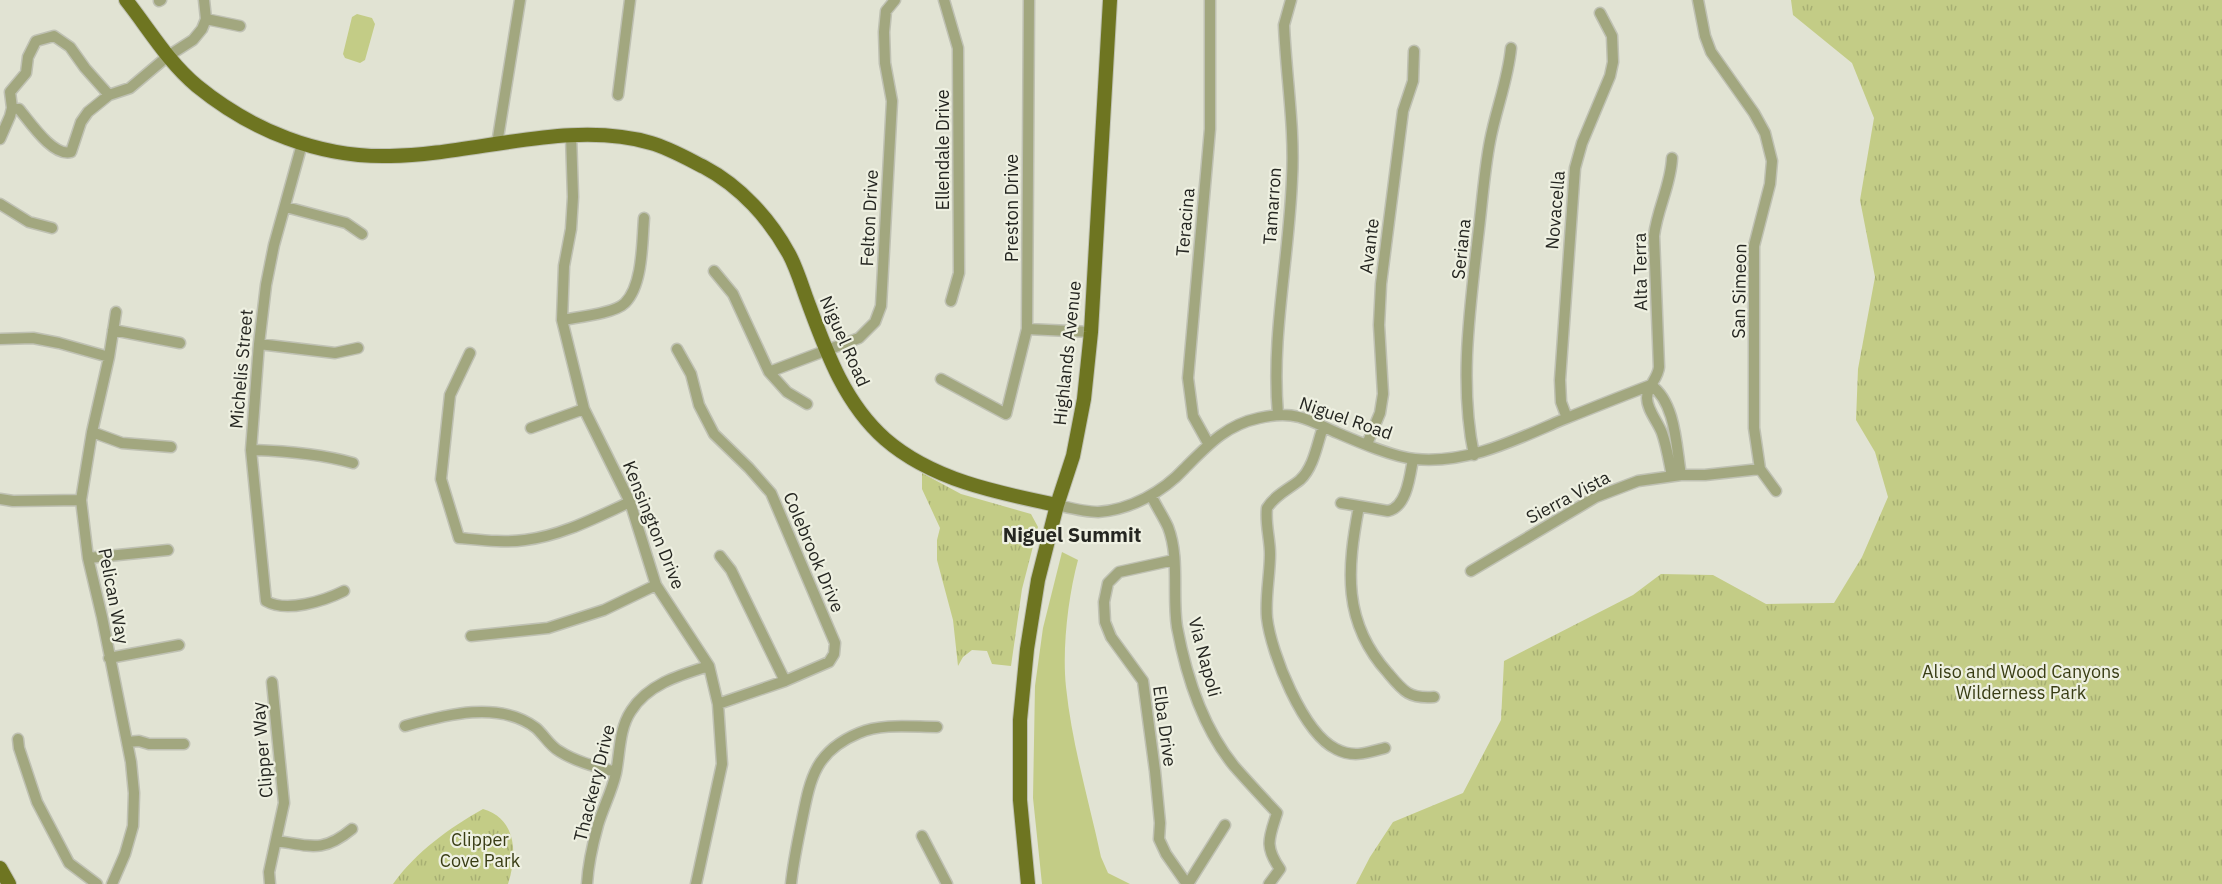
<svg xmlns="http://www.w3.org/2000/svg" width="2222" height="884" viewBox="0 0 2222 884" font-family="'IBM Plex Sans',sans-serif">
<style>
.green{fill:#c3cc86}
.park{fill:url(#park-tufts)}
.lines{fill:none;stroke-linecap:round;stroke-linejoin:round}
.minor-casing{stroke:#bfc1b3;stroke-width:13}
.major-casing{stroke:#bfc1b3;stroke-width:16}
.minor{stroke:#a2a77f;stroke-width:10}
.major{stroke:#6e7521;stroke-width:14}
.labels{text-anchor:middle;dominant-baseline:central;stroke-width:4.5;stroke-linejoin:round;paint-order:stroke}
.street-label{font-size:18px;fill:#252621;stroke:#eef0e1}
.park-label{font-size:18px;fill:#393d14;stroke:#eef0e1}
.neighbourhood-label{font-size:20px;font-weight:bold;fill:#252621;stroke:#eef0e1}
</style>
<defs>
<pattern id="park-tufts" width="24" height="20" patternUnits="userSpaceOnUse" patternTransform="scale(1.5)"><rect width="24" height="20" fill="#c3cc86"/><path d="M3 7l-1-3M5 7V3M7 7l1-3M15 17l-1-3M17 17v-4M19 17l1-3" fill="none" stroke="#a7af73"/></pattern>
</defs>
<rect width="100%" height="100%" fill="#e1e3d3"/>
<!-- green -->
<path class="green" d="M 357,14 L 372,18 L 375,24 L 365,60 L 360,63 L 345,58 L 343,54 L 352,17 Z
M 1062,552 L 1078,560 C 1068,597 1062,649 1066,687 C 1072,745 1089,801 1101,857 L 1108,873 L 1130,884 L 1042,884 L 1033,798 L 1035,686 L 1043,628 Z"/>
<!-- park -->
<path class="park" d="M 1791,0 L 2222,0 L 2222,884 L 1356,884 L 1370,857 L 1393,822 L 1463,793 L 1501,720 L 1504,661 L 1633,595 L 1661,574 L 1713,575 L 1766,604 L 1834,603 L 1862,557 L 1888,497 L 1875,452 L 1856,420 L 1858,369 L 1875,277 L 1860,200 L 1874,118 L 1852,63 L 1793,15 Z
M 922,473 L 961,494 L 1031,514 L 1038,527 L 1022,589 L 1011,666 L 992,664 L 987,651 L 972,650 L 963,657 L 958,666 L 953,620 L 937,560 L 937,540 L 940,528 L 922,489 Z
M 483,809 C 518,819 517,856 508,884 L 393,884 C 417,851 448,829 483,809 Z"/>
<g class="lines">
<!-- minor casing -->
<g class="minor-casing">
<path id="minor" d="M 944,0 L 958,48 L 959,273 L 951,301
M 1698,0 L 1705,36 L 1711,52 L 1754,113 L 1765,133 L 1772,161 L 1770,184 L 1754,246 L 1754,428 L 1760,469 L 1776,491
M 159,1 L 161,0
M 206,19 L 240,26
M 618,95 L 630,0
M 12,108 L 19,109 C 30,122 53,157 71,152 L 81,122 L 88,112 L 109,95 L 130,88 L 168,56 L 193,40 L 202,29 L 206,19 L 204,0
M 571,135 L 573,197 L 571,229 L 564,266 L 562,320 L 584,409 L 630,502 L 656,585 L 709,666 L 718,704 L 722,764 L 696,884
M 0,139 L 10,116 L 12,108 L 10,92 L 26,73 L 28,57 L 36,41 L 54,36 L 70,47 L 85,68 L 109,95
M 302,144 L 274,245 L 266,285 L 259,344 L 251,450 L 266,601 C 286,613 324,601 344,591
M 497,144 L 520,0
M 1672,158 C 1671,185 1657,209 1654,236 L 1659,367 C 1658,379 1647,386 1647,398 C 1647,410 1658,422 1662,433 C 1667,447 1669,462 1672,476
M 0,204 L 29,222 L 52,228
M 286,207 L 346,223 L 362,234
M 714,271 L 733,294 L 769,372 L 787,392 L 807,404
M 562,320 C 577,317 614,314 625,303 C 643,285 642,242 644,218
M 1027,329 L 1091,332
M 113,330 L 180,343
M 0,339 L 33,338 L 59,343 L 109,357
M 259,344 L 335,353 L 358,348
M 677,349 L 691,374 L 699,405 L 714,434 L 749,468 L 771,493 L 835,643 L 834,654 L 829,662 L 785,681 L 718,704
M 470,353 L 450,395 L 441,479 L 459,538 C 481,540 503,543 525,540 C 561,536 597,517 630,502
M 769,372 L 859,338 L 875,322 L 881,306 L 892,101 L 885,63 L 884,32 L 886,11 L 895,0
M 941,379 L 1006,414 L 1027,329 L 1029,0
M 1651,385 C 1676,403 1676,446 1681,475
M 1278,415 C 1271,336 1289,259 1292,179 C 1295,128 1286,76 1284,25 L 1291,0
M 1567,418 L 1561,402 L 1560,380 L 1575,168 L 1582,143 L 1610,76 L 1613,62 L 1612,36 L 1600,13
M 1323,427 C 1317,444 1314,467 1300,480 C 1289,489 1275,495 1267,508 C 1265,523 1270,539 1270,554 C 1270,575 1265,597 1267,618 C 1271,653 1303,733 1336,749 C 1353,758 1367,753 1385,748
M 531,428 L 584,409
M 92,432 L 122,443 L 171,447
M 1208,443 L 1193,416 L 1188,378 L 1210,129 L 1210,0
M 1367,444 L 1380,413 L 1383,394 L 1379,325 L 1381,284 L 1403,111 L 1413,81 L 1414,51
M 251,450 C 286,451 320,454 353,463
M 1474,455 C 1459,384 1470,308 1478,237 C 1482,205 1484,172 1490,141 C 1496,109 1508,80 1511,48
M 1151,495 C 1156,506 1163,516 1168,527 C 1180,558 1172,595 1177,627 C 1186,675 1203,728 1234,766 C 1248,782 1263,798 1277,813 C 1269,838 1264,846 1280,869 L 1269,884
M 0,499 L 13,501 L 81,500
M 1341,503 L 1388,511 C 1407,507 1410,475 1413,459
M 1057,505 C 1070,508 1085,512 1098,512 C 1130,510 1163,492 1185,468 C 1208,445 1226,425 1259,418 C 1272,415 1287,414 1299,417 C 1311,420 1322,426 1333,431 C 1354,440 1392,457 1415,459 C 1468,464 1515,440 1562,420 C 1592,408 1622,396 1651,385
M 1359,506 C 1347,569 1342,622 1388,673 C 1403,691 1409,699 1434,697
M 720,556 L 731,570 L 785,681
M 88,558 L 168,550
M 1174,560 L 1119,572 L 1108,583 L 1104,602 L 1105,622 L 1111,637 L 1143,681 L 1155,771 L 1160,823 L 1159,839 L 1166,854 L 1187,884
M 1471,571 L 1596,497 L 1638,481 L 1681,475 L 1705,475 L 1760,469
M 471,636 L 548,628 L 604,610 L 656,585
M 109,658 L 179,645
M 405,726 C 445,715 499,700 536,728 C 544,735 550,746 559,751 C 576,762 597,767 616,772
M 18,739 L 19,748 L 37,802 L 69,863 L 97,884
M 127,742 L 139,741 L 149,744 L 184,744
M 922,836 L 947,884
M 277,841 C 311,846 323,853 352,829
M 112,884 L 125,854 L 133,826 L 134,793 L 131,762 L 102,617 L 88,558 L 81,500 L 92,432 L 109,357 L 116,312
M 270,884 L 269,872 L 284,803 L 272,682
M 587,884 C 588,866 593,843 598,825 C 603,808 612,791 616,773 C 620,753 619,729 631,711 C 648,684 680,675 709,666
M 791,884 C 793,864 797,845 801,825 C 810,781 813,752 859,733 C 882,723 912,727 937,727
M 1188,884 L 1225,825"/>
</g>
<!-- major casing -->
<g class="major-casing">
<path id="major" d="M 126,0 C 149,29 168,62 197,86 C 251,130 319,158 390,156 C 473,155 570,119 651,143 C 669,148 688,159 704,167 C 740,186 770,219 789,254 C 796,267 801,283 806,297 C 825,348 843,402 885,439 C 932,480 998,493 1057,505
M 0,868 L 9,884
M 1028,884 L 1020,800 L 1020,720 L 1027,649 L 1038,580 L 1057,505 L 1073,456 L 1084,399 L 1091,332 L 1110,0"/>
</g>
<!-- minor -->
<use href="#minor" class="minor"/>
<!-- major -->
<use href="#major" class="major"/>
</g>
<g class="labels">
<!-- street labels -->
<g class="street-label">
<text transform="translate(942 150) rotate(-90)">Ellendale Drive</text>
<text transform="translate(1272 206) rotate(-86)">Tamarron</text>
<text transform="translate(1011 208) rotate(-90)">Preston Drive</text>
<text transform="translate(1555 210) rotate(-85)">Novacella</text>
<text transform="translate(869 218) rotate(-87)">Felton Drive</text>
<text transform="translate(1185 222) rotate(-85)">Teracina</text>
<text transform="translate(1369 246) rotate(-83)">Avante</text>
<text transform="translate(1461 249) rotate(-84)">Seriana</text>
<text transform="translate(1640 272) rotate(-91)">Alta Terra</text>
<text transform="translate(1739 291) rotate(-89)">San Simeon</text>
<text transform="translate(845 341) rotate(66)">Niguel Road</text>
<text transform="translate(1067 353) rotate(-84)">Highlands Avenue</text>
<text transform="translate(241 369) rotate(-85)">Michelis Street</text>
<text transform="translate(1346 418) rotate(19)">Niguel Road</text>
<text transform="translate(1568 497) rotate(-28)">Sierra Vista</text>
<text transform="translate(654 525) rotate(68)">Kensington Drive</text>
<text transform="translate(814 552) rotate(67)">Colebrook Drive</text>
<text transform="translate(114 596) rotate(79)">Pelican Way</text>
<text transform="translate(1205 657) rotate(75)">Via Napoli</text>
<text transform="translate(1165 726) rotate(82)">Elba Drive</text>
<text transform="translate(262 750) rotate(-95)">Clipper Way</text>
<text transform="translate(594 783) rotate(-76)">Thackery Drive</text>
</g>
<!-- park labels -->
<g class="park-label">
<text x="2021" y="671">Aliso and Wood Canyons<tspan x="2021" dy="21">Wilderness Park</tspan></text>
<text x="480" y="839">Clipper<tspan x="480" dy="21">Cove Park</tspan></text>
</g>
<!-- neighbourhood labels -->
<g class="neighbourhood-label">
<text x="1072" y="534">Niguel Summit</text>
</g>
</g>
</svg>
